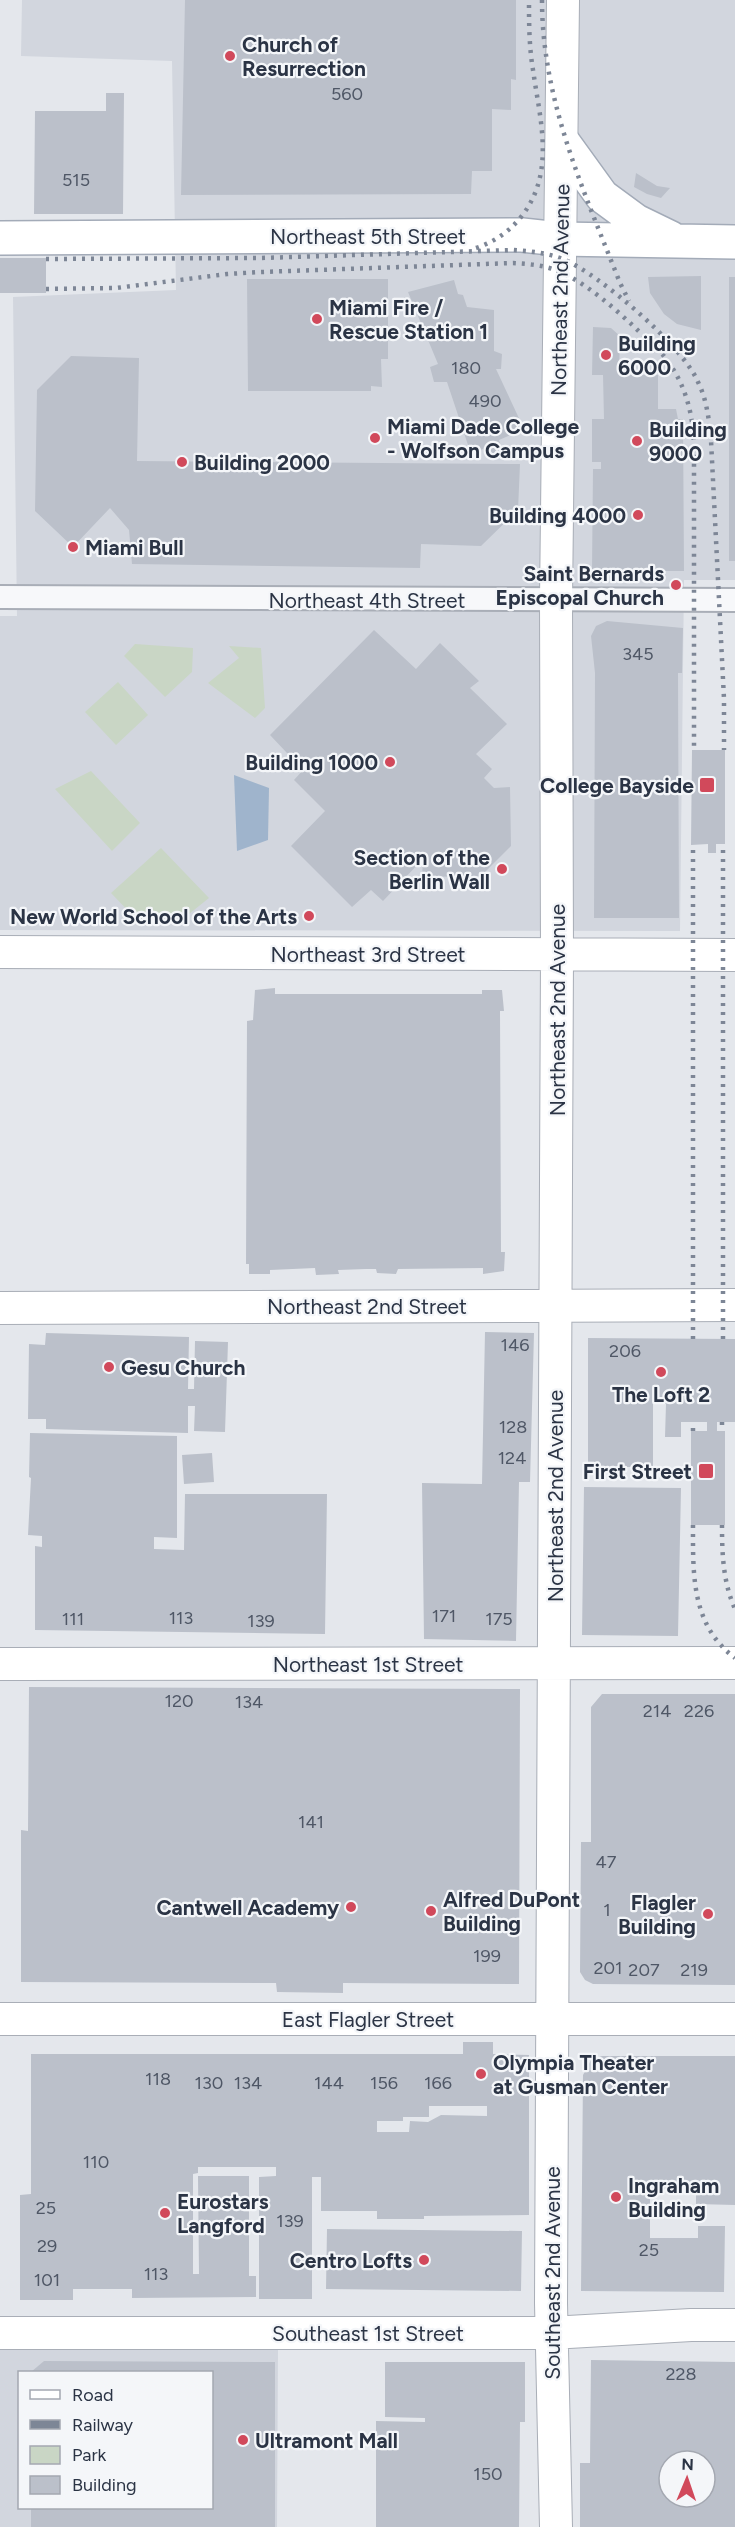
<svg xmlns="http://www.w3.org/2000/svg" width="735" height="2527" viewBox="0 0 735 2527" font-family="Figtree,sans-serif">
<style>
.built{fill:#d2d6de;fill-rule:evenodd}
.green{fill:#c9d6c5}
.water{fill:#9fb4cc}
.building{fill:#bbc0ca;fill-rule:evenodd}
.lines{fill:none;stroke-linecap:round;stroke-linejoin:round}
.street-casing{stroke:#a9aeb7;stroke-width:26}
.secondary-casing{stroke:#a9aeb7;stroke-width:34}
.primary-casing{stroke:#a3abb8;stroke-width:36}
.street{stroke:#f7f8fa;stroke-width:22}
.secondary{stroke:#fff;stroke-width:32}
.primary{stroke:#fff;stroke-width:33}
.rail{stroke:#7d8696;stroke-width:4.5;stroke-dasharray:3 6;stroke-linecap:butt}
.poi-dot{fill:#d1495b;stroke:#f4f6f9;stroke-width:2}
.labels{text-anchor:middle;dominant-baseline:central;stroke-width:4.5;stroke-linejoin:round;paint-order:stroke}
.number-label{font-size:18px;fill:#4f5766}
.poi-label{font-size:21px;font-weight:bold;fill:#2b3445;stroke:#f4f6f9;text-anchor:start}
.street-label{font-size:21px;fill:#2b3445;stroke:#f4f6f9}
</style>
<rect width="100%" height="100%" fill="#e4e7ec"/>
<!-- built -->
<path class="built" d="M 22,0 L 735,0 L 735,580 L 684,580 L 680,931 L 0,930 L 0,616 L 17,616 L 13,297 L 176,290 L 172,61 L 21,56 Z
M 0,2349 L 278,2350 L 277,2527 L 0,2527 ZM 20,2372 L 212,2372 L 212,2508 L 20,2508 Z"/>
<!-- green -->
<path class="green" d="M 135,644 L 193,648 L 192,672 L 165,697 L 124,656 Z
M 229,646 L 261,648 L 265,708 L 255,718 L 208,683 L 239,658 Z
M 118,682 L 148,715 L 116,745 L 85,712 Z
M 91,771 L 140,823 L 112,851 L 55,789 Z
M 161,848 L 209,898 L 184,918 L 136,919 L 111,893 Z"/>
<!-- water -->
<path class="water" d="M 234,775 L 269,788 L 268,840 L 237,851 Z"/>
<!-- building -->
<path class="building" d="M 185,0 L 516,0 L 516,80 L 511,79 L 511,110 L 492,109 L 492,171 L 472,171 L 471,194 L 181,195 Z
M 106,93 L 124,93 L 123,214 L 34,214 L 35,111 L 106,111 Z
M 636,173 L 657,186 L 670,188 L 661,198 L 647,194 L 634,187 Z
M 0,258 L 46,258 L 46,293 L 0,293 Z
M 701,276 L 701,330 L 677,324 L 664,314 L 650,293 L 648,277 Z
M 729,277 L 735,277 L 735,561 L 729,561 Z
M 247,279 L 388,279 L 388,359 L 381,359 L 382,387 L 371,386 L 371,391 L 248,391 Z
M 454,280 L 458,294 L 463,295 L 467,307 L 494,310 L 494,351 L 502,354 L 501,369 L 496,369 L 524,429 L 499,440 L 502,450 L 485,456 L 483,449 L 471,454 L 447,382 L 434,382 L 430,367 L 438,364 L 408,292 Z
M 593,327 L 611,328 L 620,336 L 619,375 L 658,375 L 658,409 L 676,409 L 678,419 L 683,419 L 684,571 L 592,571 L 593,469 L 601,469 L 601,462 L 592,462 L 592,419 L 604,419 L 603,375 L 592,375 Z
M 71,356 L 139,358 L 137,461 L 520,464 L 518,510 L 481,546 L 421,544 L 420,568 L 132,564 L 129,530 L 110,508 L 73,547 L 35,511 L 37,390 Z
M 607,621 L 683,628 L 682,673 L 678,673 L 679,918 L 594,918 L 595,673 L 591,636 L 596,626 Z
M 374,630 L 416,669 L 440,643 L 479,681 L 470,688 L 507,724 L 476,754 L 492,769 L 484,778 L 494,788 L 510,787 L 511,846 L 481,876 L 422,877 L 423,859 L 383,901 L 371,890 L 352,907 L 291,846 L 325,811 L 294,780 L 303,770 L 270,735 Z
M 692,750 L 725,750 L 725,844 L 716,844 L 716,853 L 708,853 L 708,844 L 691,845 Z
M 275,988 L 275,994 L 482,994 L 482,990 L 502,990 L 504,1011 L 500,1011 L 501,1252 L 505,1252 L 504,1271 L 483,1274 L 483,1268 L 398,1269 L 396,1274 L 377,1273 L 376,1269 L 366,1269 L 338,1270 L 339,1274 L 316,1275 L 315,1268 L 270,1270 L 270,1274 L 249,1274 L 249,1264 L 246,1264 L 247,1021 L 253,1020 L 255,990 Z
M 485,1332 L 534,1333 L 530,1482 L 519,1482 L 516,1641 L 424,1639 L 422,1483 L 482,1484 Z
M 46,1333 L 189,1337 L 188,1389 L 194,1389 L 195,1341 L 228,1342 L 225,1432 L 194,1431 L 195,1406 L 188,1406 L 188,1433 L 46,1429 L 46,1419 L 28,1419 L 29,1344 L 45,1345 Z
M 588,1338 L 735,1339 L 735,1422 L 717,1422 L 717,1431 L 725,1431 L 725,1525 L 691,1525 L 691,1431 L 707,1431 L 707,1422 L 681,1422 L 681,1437 L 665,1437 L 666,1404 L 653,1404 L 653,1467 L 588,1467 Z
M 30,1433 L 177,1436 L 177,1538 L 154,1537 L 154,1549 L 184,1550 L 185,1494 L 327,1494 L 325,1634 L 35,1630 L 35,1546 L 42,1547 L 42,1536 L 28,1535 L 31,1478 L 29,1477 Z
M 212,1453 L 214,1482 L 184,1484 L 182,1455 Z
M 584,1487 L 681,1488 L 678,1636 L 582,1635 Z
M 29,1687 L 520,1689 L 519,1984 L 343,1983 L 343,1993 L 277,1992 L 276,1983 L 21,1982 L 21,1830 L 28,1831 Z
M 602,1694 L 735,1694 L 735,1985 L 593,1984 L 585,1980 L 580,1972 L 581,1842 L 591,1842 L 591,1707 Z
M 463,2042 L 493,2042 L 493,2054 L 529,2055 L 529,2215 L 424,2216 L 424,2219 L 377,2219 L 377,2211 L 321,2211 L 321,2177 L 312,2177 L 312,2299 L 259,2299 L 259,2177 L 276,2176 L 276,2167 L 198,2167 L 198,2173 L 193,2174 L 193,2274 L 199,2274 L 198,2176 L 249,2176 L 249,2276 L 256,2276 L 256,2297 L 132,2298 L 132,2289 L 73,2289 L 73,2300 L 20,2300 L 20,2195 L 31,2194 L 31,2054 L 463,2054 ZM 429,2106 L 487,2106 L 487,2116 L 441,2115 L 428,2122 L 410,2121 L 409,2132 L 377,2132 L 377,2121 L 403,2121 L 403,2117 L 429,2117 Z
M 602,2056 L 735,2056 L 735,2205 L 696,2204 L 696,2190 L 650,2189 L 650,2238 L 698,2238 L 698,2226 L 725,2226 L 724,2292 L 581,2291 L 583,2075 L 591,2060 Z
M 327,2229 L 522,2231 L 521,2291 L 326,2289 Z
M 591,2360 L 735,2362 L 735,2527 L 580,2527 L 580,2463 L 590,2463 ZM 669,2461 L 705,2461 L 705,2497 L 669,2497 Z
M 44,2361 L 275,2362 L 275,2527 L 31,2527 L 31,2508 L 212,2508 L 212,2372 L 31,2372 Z
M 385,2362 L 525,2362 L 525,2422 L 520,2422 L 519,2527 L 376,2527 L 376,2421 L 425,2422 L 425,2418 L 385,2417 Z"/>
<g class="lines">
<!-- street casing -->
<g class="street-casing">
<path id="street" d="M 0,597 L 735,600"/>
</g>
<!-- secondary casing -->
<g class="secondary-casing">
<path id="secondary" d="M 0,952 L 735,955
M 0,1308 L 735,1305
M 0,1664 L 735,1663
M 0,2019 L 735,2019
M 0,2333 L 551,2333 L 691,2325 L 735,2325
M 556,2527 L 551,2303 L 557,955 L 556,600 L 563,0"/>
</g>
<!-- primary casing -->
<g class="primary-casing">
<path id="primary" d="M 563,142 L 602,196 L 636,221 L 671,238
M 0,238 L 522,235 L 559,239 L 735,242"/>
</g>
<!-- street -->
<use href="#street" class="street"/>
<!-- secondary -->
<use href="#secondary" class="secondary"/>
<!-- primary -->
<use href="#primary" class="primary"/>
<!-- rail -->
<path class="rail" d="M 542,0 C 542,101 584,191 620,283 L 629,301
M 476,248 C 494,242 509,232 521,217 C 556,173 540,120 533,70 C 529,46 529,23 529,0
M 46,259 L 261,258 L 513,250 C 530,251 547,253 563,259 C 599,274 683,346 698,382 C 707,400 709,420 711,440 L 724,699 L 724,750
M 46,289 L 116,288 L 227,274 L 261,272 L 513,263 C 528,264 544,265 558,271 C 593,285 636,328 663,355 C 685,382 693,412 694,446 L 694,750
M 693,1339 L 693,844
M 723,1339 L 723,844
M 722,1422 L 722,1431
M 693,1431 L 693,1422
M 693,1525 C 693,1574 691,1625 735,1658
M 722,1525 C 722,1554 723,1582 735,1609"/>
</g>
<!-- markers -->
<g class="poi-dot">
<circle cx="230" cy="56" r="6"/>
<circle cx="317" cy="319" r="6"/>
<circle cx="606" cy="355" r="6"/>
<circle cx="375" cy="438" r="6"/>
<circle cx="637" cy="441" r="6"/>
<circle cx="182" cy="462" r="6"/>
<circle cx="638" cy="515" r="6"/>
<circle cx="73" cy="547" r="6"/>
<circle cx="676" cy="585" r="6"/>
<circle cx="390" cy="762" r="6"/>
<rect x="699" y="777" width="16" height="16" rx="3"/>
<circle cx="502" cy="869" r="6"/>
<circle cx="309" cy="916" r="6"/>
<circle cx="109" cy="1367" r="6"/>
<circle cx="661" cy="1372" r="6"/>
<rect x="698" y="1463" width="16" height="16" rx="3"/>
<circle cx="351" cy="1907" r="6"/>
<circle cx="431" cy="1911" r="6"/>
<circle cx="708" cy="1914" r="6"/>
<circle cx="481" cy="2074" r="6"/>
<circle cx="616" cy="2197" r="6"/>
<circle cx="165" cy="2213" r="6"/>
<circle cx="424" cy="2260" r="6"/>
<circle cx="243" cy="2440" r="6"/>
</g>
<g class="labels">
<!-- number labels -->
<g class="number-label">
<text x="347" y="94">560</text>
<text x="76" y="180">515</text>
<text x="466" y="368">180</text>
<text x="485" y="401">490</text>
<text x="638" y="654">345</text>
<text x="515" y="1345">146</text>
<text x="625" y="1351">206</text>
<text x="513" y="1427">128</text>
<text x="512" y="1458">124</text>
<text x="444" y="1616">171</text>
<text x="181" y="1618">113</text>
<text x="73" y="1619">111</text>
<text x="499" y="1619">175</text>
<text x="261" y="1621">139</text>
<text x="179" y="1701">120</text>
<text x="249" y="1702">134</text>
<text x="657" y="1711">214</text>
<text x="699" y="1711">226</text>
<text x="311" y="1822">141</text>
<text x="606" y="1862">47</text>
<text x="607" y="1910">1</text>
<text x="487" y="1956">199</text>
<text x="608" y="1968">201</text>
<text x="644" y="1970">207</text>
<text x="694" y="1970">219</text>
<text x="158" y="2079">118</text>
<text x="209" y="2083">130</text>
<text x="248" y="2083">134</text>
<text x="329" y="2083">144</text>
<text x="384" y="2083">156</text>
<text x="438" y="2083">166</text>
<text x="96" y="2162">110</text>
<text x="46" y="2208">25</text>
<text x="290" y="2221">139</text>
<text x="47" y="2246">29</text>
<text x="649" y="2250">25</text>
<text x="156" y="2274">113</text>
<text x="47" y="2280">101</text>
<text x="681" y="2374">228</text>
<text x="488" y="2474">150</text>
</g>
<!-- poi labels -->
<g class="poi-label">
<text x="242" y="44">Church of<tspan x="242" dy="24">Resurrection</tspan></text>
<text x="329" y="307">Miami Fire /<tspan x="329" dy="24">Rescue Station 1</tspan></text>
<text x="618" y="343">Building<tspan x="618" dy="24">6000</tspan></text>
<text x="387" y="426">Miami Dade College<tspan x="387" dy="24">- Wolfson Campus</tspan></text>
<text x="649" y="429">Building<tspan x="649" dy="24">9000</tspan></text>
<text x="194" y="462">Building 2000</text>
<text x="626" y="515" text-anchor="end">Building 4000</text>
<text x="85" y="547">Miami Bull</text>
<text x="664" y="573" text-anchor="end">Saint Bernards<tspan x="664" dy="24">Episcopal Church</tspan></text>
<text x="378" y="762" text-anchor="end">Building 1000</text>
<text x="694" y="785" text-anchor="end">College Bayside</text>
<text x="490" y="857" text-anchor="end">Section of the<tspan x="490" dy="24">Berlin Wall</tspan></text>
<text x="297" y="916" text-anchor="end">New World School of the Arts</text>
<text x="121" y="1367">Gesu Church</text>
<text x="661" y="1394" text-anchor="middle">The Loft 2</text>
<text x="692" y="1471" text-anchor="end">First Street</text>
<text x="443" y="1899">Alfred DuPont<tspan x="443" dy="24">Building</tspan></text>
<text x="696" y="1902" text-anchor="end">Flagler<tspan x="696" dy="24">Building</tspan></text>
<text x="339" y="1907" text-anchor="end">Cantwell Academy</text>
<text x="493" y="2062">Olympia Theater<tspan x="493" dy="24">at Gusman Center</tspan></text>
<text x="628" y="2185">Ingraham<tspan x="628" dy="24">Building</tspan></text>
<text x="177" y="2201">Eurostars<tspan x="177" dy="24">Langford</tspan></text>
<text x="412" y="2260" text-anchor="end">Centro Lofts</text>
<text x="255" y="2440">Ultramont Mall</text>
</g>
<!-- street labels -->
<g class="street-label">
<text x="368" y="236">Northeast 5th Street</text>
<text transform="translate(560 290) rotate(-89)">Northeast 2nd Avenue</text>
<text x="367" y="600">Northeast 4th Street</text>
<text x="368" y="954">Northeast 3rd Street</text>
<text transform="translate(557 1010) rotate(-90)">Northeast 2nd Avenue</text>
<text x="367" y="1306">Northeast 2nd Street</text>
<text transform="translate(555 1496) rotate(-90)">Northeast 2nd Avenue</text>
<text x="368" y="1664">Northeast 1st Street</text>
<text x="368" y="2019">East Flagler Street</text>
<text transform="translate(552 2273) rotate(-90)">Southeast 2nd Avenue</text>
<text x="368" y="2333">Southeast 1st Street</text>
</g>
</g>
<!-- legend -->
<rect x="18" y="2371" width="195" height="138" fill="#f4f6f9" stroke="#a4a8b1" stroke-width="1.5"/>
<rect x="30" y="2390" width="30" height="9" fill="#ffffff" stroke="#a4a8b1" stroke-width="1.5"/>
<text x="72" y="2401" font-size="18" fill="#2b3445">Road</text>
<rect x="30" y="2420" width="30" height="9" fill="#7d8696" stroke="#a4a8b1" stroke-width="1.5"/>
<text x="72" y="2431" font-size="18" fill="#2b3445">Railway</text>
<rect x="30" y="2446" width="30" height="18" fill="#c9d6c5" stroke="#a4a8b1" stroke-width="1.5"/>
<text x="72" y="2461" font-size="18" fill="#2b3445">Park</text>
<rect x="30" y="2476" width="30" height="18" fill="#bbc0ca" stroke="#a4a8b1" stroke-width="1.5"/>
<text x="72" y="2491" font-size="18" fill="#2b3445">Building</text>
<!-- north arrow -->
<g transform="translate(687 2479) rotate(2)"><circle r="28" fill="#f4f6f9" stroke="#a4a8b1" stroke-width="1.5"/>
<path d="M0-4.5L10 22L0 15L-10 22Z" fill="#d1495b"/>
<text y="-9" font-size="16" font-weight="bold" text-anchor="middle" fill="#2b3445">N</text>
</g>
</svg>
